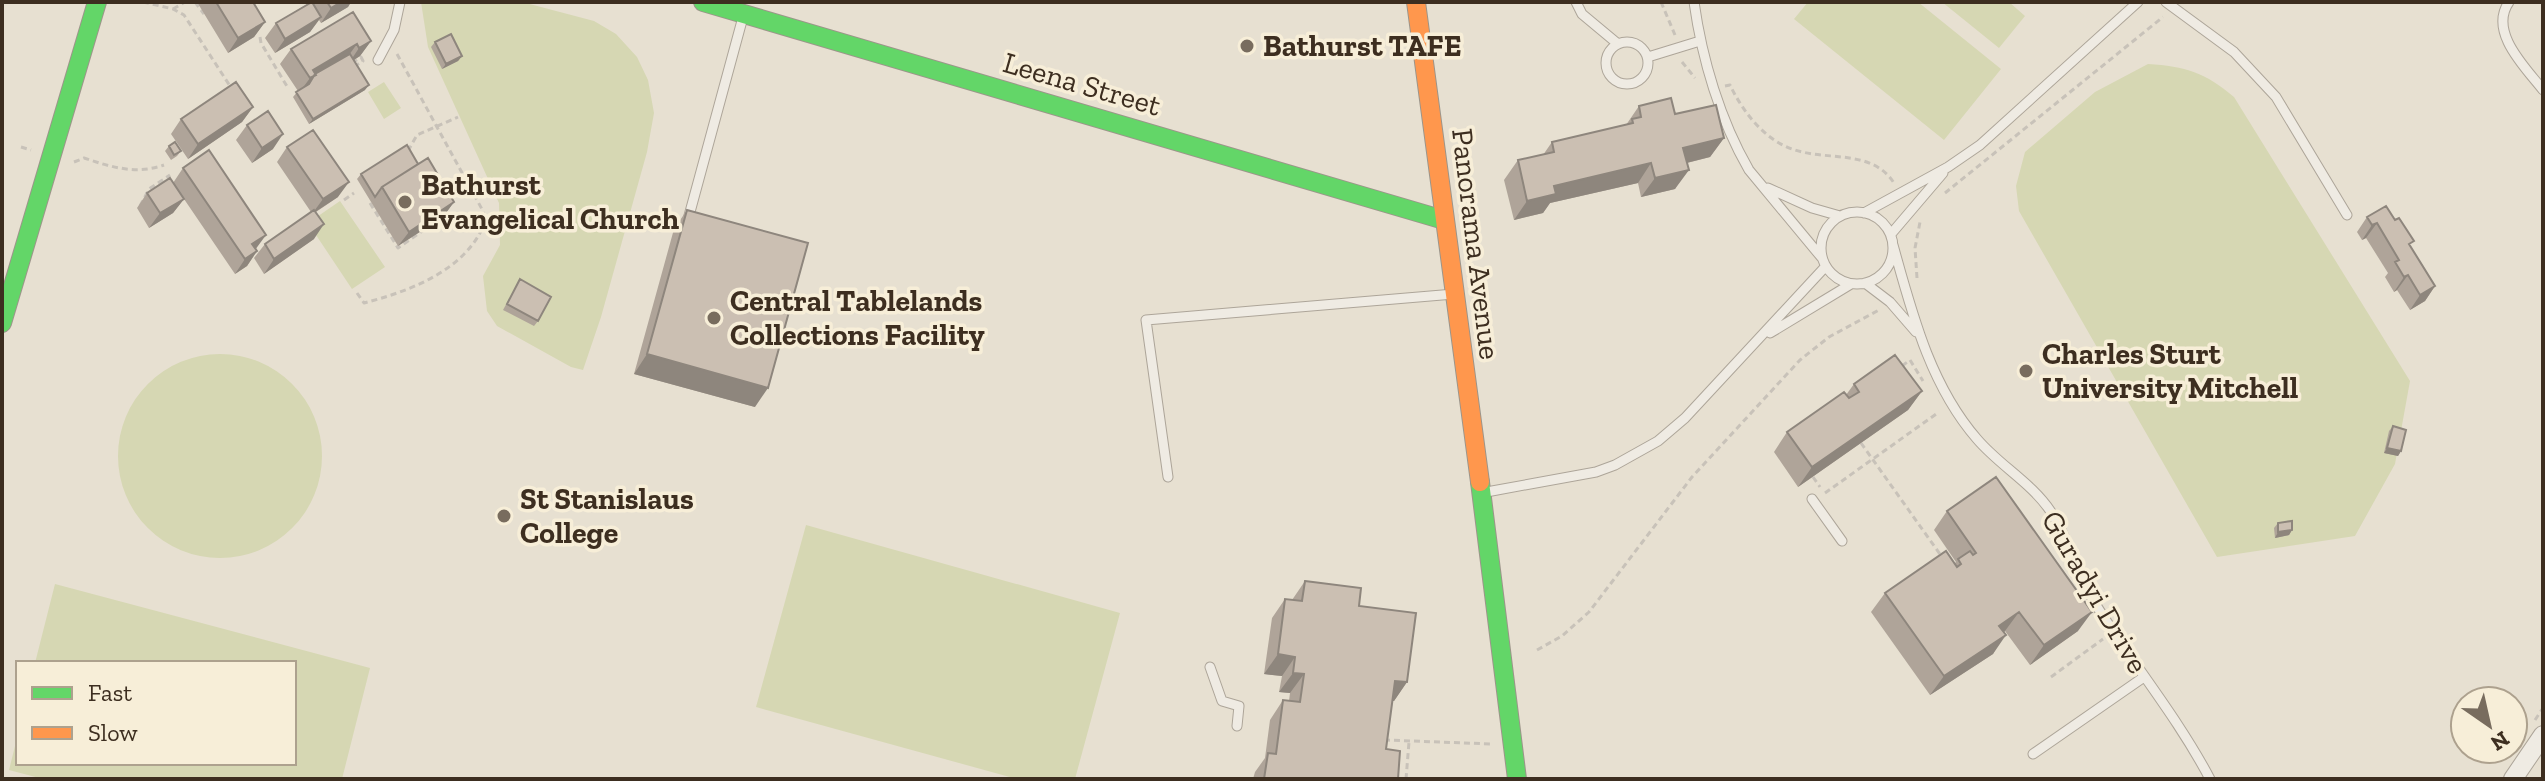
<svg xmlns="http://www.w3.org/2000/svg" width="2545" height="781" viewBox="0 0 2545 781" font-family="'Zilla Slab',serif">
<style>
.green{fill:#d6d7b3}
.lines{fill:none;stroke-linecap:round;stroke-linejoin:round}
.lane-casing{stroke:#ada599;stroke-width:11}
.street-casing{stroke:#ada599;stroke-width:20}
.fast-casing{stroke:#9c958a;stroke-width:20}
.slow-casing{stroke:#9c958a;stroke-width:20}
.path{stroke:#c8c2b9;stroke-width:3;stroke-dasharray:6 4;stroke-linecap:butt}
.lane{stroke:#efebe3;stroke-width:9}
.street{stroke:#efebe3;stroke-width:18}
.fast{stroke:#63d668;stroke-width:18}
.slow{stroke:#ff974d;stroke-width:18}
.wall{fill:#afa499}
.shaded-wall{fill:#8e867d}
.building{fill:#cbbfb2;stroke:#8e867d;stroke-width:2}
.poi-dot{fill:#786c5e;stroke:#f7eed8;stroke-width:3}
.labels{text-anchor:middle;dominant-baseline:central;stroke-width:7;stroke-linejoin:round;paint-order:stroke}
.poi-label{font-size:30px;font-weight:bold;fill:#3d2e20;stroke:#f7eed8;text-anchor:start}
.street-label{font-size:30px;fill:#3d2e20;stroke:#f7eed8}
</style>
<rect width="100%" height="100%" fill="#e7e0d1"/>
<!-- green -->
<path class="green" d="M 421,2 L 522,2 L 594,21 L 616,34 L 637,57 L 648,80 L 654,113 L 647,152 L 601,317 L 583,370 L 571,367 L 497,326 L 487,311 L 483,276 L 500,245 L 499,203 L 428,47 Z
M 1808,2 L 1918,2 L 2001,69 L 1944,140 L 1794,19 Z
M 1942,2 L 2009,2 L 2025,16 L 1999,48 Z
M 2148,64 C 2185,66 2206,73 2234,97 L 2410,381 L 2395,464 L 2355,536 L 2217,557 L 2019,211 L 2016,186 L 2025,152 L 2095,92 Z
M 384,82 L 401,108 L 384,119 L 368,92 Z
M 340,201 L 385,267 L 352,289 L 308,223 Z
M118 456a102 102 0 1 1 204 0a102 102 0 1 1-204 0Z
M 806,525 L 1120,613 L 1075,779 L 1017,779 L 756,707 Z
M 55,584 L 370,668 L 342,779 L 43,779 L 9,770 L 18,734 L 18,763 L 294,763 L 294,663 L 35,663 Z"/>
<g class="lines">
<!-- lane casing -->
<g class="lane-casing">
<path id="lane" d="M 1576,2 L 1582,14 L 1618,44
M 1694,2 C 1702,59 1720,120 1749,170 L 1822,258
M 2166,2 L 2234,52 L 2276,97 L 2347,215
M 2509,2 C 2488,32 2526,68 2543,90
M1606 63a21 21 0 1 1 42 0a21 21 0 1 1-42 0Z
M 1648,57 L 1700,41
M 378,60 L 394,30 L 400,2
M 1768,188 L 1812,208 L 1840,216
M1821 248a36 36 0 1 1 72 0a36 36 0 1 1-72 0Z
M 1864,213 L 1948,167 L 1980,145 L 2138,2
M 687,223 L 743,17
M 1891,234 L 1943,173
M 1893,245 C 1912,313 1930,385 1977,439 C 2000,466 2032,483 2051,512 C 2070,541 2078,576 2096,605 C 2133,664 2178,718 2210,779
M 1865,283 L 1890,302 L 1916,332
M 1770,333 L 1851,284
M 1168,477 L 1146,320 L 1454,294
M 1481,493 L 1596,472 L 1615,465 L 1658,441 L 1685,418 L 1826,266
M 1812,499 L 1842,541
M 1210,667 L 1222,701 L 1239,706 L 1237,726
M 2033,754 L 2144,677"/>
</g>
<!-- street casing -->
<g class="street-casing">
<path id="street" d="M 2513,779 L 2543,735"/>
</g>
<!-- fast casing -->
<g class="fast-casing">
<path id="fast" d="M 703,2 L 1444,220
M 2,323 L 97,2
M 1480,482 L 1517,779"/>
</g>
<!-- slow casing -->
<g class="slow-casing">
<path id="slow" d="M 1416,2 L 1480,482"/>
</g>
<!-- path -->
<path class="path" d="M 143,2 L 173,9 L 184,15 L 230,86
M 195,2 L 204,14
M 1661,2 L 1675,35
M 173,9 L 185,2
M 260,37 L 261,43 L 288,88
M 397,54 L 483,211 L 485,222
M 1682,62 L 1695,78
M 352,63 L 361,57 L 363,61 L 355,66
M 1725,86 L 1730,85 C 1743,112 1765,141 1795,150 C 1828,161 1872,149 1894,183
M 21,147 L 31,150
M 408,151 L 417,135 L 458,117
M 74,162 L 84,158 C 111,167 136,175 164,165
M 1945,193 L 2163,17
M 344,200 L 354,193
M 370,203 L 398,248 L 434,223
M 140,206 L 149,189 L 170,175
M 1917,278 L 1915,248 L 1920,222
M 357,293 L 364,303 C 410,291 467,270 485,222 L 499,222
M 1902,366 L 1910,360 L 1923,381
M 1861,443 L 1942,557
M 1813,477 L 1820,487
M 1825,493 L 1939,412
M 1537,650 L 1562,636 L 1589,612 L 1692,477 L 1800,360 L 1829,337 L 1879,310
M 2051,677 L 2103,639
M 2535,720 L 2543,708
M 1384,740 L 1492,744
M 1406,779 L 1409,742"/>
<!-- lane -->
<use href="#lane" class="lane"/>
<!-- street -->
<use href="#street" class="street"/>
<!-- fast -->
<use href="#fast" class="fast"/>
<!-- slow -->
<use href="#slow" class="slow"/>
</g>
<!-- wall -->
<path class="wall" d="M 197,2 L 253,2 L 265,22 L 254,37 L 228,53 Z
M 308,2 L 351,2 L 348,7 L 321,23 L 319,20 L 310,32 L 275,53 L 265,38 L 276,23 L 309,3 Z
M 371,41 L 360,56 L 354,60 L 365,90 L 309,124 L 293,97 L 298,91 L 280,64 L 291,49 Z
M 435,42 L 462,56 L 458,61 L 442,69 L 431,47 Z
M 1639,106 L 1675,114 L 1724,138 L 1710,157 L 1687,163 L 1675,189 L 1641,197 L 1638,183 L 1550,203 L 1543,213 L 1514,220 L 1504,180 L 1518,160 L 1543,155 L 1552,142 L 1626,125 Z
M 253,107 L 242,122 L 188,159 L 171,134 L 181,119 Z
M 247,125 L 273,149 L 252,163 L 236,140 Z
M 169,146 L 181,151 L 177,156 L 171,160 L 165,151 Z
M 287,147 L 338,197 L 316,212 L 314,239 L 264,274 L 254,258 L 265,244 L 311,212 L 277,162 Z
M 418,164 L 454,202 L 443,217 L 398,246 L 357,179 L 361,174 Z
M 183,168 L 257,251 L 247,266 L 235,274 L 184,199 L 173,213 L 149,228 L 137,208 L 147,193 L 173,183 Z
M 687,210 L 755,407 L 634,374 L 674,229 Z
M 2367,217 L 2410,246 L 2435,286 L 2425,301 L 2410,310 L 2397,290 L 2394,292 L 2385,277 L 2388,273 L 2366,238 L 2362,240 L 2357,232 Z
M 520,279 L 538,321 L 534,326 L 503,310 Z
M 1854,384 L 1922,391 L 1908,410 L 1798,487 L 1774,452 L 1787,432 L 1846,395 Z
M 2393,426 L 2401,451 L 2398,456 L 2384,453 L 2389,431 Z
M 1947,511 L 2078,631 L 2030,665 L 2005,631 L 1993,654 L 1930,695 L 1871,612 L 1885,593 L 1955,563 L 1956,562 L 1934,530 Z
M 2278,523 L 2292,530 L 2289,535 L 2275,538 L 2274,528 Z
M 1305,581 L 1359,606 L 1407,682 L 1394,701 L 1392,701 L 1386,749 L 1398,779 L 1253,779 L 1255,772 L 1265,758 L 1270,720 L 1283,700 L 1289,701 L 1290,693 L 1279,692 L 1282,676 L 1264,674 L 1272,618 L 1285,599 L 1292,600 Z"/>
<!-- shaded-wall -->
<path class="shaded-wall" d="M 341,2 L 351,2 L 348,7 L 321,23 L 331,8 Z
M 321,17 L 310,32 L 275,53 L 285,39 Z
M 265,22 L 254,37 L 228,53 L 238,38 Z
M 371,41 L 360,56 L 349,63 L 359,48 Z
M 357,44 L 346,59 L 299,93 L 310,78 L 313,70 Z
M 462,56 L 458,61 L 442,69 L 446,64 Z
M 369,85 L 365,90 L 309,124 L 313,119 Z
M 253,107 L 242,122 L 188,159 L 198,144 Z
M 283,134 L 273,149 L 252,163 L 262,148 Z
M 1724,138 L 1710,157 L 1670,167 L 1683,148 Z
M 1651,163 L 1638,183 L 1550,203 L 1543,213 L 1514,220 L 1527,201 L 1554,186 Z
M 1689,170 L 1675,189 L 1641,197 L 1655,178 Z
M 349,182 L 338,197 L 312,214 L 323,199 Z
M 184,199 L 173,213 L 149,228 L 160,213 Z
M 454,202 L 443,217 L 398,246 L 409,232 Z
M 2377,223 L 2366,238 L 2362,240 L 2372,225 Z
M 324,224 L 314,239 L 264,274 L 274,259 Z
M 266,235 L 255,250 L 252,244 Z
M 257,251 L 247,266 L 235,274 L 245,259 Z
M 2408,275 L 2397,290 L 2394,292 L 2404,277 Z
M 2435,286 L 2425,301 L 2410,310 L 2420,295 Z
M 647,354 L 768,388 L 755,407 L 634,374 Z
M 1922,391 L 1908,410 L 1798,487 L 1812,467 Z
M 2387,448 L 2401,451 L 2398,456 L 2384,453 Z
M 2292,530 L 2289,535 L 2275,538 L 2278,532 Z
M 2019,612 L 2005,631 L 1985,645 L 1999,626 Z
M 2092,612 L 2078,631 L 2030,665 L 2044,645 Z
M 2006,635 L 1993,654 L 1930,695 L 1944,676 Z
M 1278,654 L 1295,657 L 1282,676 L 1264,674 Z
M 1293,673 L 1304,674 L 1290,693 L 1279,692 Z
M 1395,681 L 1407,682 L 1394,701 L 1381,700 Z"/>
<!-- building -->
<path class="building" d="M 216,2 L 253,2 L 265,22 L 238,38 Z
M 312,2 L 321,17 L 285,39 L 276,23 Z
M 327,2 L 341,2 L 331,8 Z
M 353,12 L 371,41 L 359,48 L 357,44 L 313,70 L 316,75 L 310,78 L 291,49 Z
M 451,34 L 462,56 L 446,64 L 435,42 Z
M 350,54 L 369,85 L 313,119 L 296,92 L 309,84 L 315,74 Z
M 236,82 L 253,107 L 198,144 L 181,119 Z
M 1671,98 L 1675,114 L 1716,105 L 1724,138 L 1683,148 L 1689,170 L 1655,178 L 1651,163 L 1554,186 L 1556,194 L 1527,201 L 1518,160 L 1554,152 L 1552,142 L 1633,123 L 1632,119 L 1641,117 L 1639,106 Z
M 268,111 L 283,134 L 262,148 L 247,125 Z
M 313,130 L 349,182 L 323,199 L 287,147 Z
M 175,142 L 181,151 L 174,155 L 169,146 Z
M 407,145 L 418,164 L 382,187 L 375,197 L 361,174 Z
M 209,150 L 266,235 L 252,244 L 257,251 L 245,259 L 183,168 Z
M 428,158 L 454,202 L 409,232 L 382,187 Z
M 170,178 L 184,199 L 160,213 L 147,193 Z
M 2386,206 L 2395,220 L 2399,218 L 2414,241 L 2409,244 L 2435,286 L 2420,295 L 2408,275 L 2404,277 L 2395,262 L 2399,260 L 2377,223 L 2372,225 L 2367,217 Z
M 314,210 L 324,224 L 274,259 L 265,244 Z
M 687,210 L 808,243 L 768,388 L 647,354 Z
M 520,279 L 551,297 L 538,321 L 507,304 Z
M 1895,355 L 1922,391 L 1812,467 L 1787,432 L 1844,392 L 1849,398 L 1859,392 L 1854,384 Z
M 2393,426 L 2406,430 L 2401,451 L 2387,448 Z
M 1996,477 L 2092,612 L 2044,645 L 2019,612 L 1999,626 L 2006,635 L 1944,676 L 1885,593 L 1946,551 L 1957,567 L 1961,564 L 1958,559 L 1970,551 L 1973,555 L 1976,553 L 1947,511 Z
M 2292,521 L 2292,530 L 2278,532 L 2278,523 Z
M 1305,581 L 1361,588 L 1359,606 L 1416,613 L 1407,682 L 1395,681 L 1386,749 L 1400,751 L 1398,779 L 1264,779 L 1268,753 L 1276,754 L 1283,700 L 1300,702 L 1304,674 L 1293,673 L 1295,657 L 1278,654 L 1285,599 L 1302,601 Z"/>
<!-- markers -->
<g class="poi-dot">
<circle cx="1247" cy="46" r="8"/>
<circle cx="405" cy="202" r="8"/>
<circle cx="714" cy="318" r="8"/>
<circle cx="2026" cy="371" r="8"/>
<circle cx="504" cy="516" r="8"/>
</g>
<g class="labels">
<!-- poi labels -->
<g class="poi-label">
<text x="1263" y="46">Bathurst TAFE</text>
<text x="421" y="185">Bathurst<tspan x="421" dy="34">Evangelical Church</tspan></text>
<text x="730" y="301">Central Tablelands<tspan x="730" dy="34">Collections Facility</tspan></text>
<text x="2042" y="354">Charles Sturt<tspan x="2042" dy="34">University Mitchell</tspan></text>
<text x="520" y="499">St Stanislaus<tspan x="520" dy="34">College</tspan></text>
</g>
<!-- street labels -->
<g class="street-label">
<text transform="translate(1082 84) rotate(16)">Leena Street</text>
<text transform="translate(1476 244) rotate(83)">Panorama Avenue</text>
<text transform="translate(2095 592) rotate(60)">Guradyi Drive</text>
</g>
</g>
<!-- border -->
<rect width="2545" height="781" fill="none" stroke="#3d2e20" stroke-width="8"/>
<!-- legend -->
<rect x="16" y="661" width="280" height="104" fill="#f7eed8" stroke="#ada18e" stroke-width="2"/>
<rect x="32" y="687" width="40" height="12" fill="#63d668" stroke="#ada18e" stroke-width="2"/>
<text x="88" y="701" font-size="24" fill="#3d2e20">Fast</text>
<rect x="32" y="727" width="40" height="12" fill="#ff974d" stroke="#ada18e" stroke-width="2"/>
<text x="88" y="741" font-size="24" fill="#3d2e20">Slow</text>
<!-- north arrow -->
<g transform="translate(2489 725) rotate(146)"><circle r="38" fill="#f7eed8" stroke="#ada18e" stroke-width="2"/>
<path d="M0-6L14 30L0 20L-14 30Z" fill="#786c5e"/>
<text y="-12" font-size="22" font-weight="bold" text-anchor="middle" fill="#3d2e20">N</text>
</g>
</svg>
